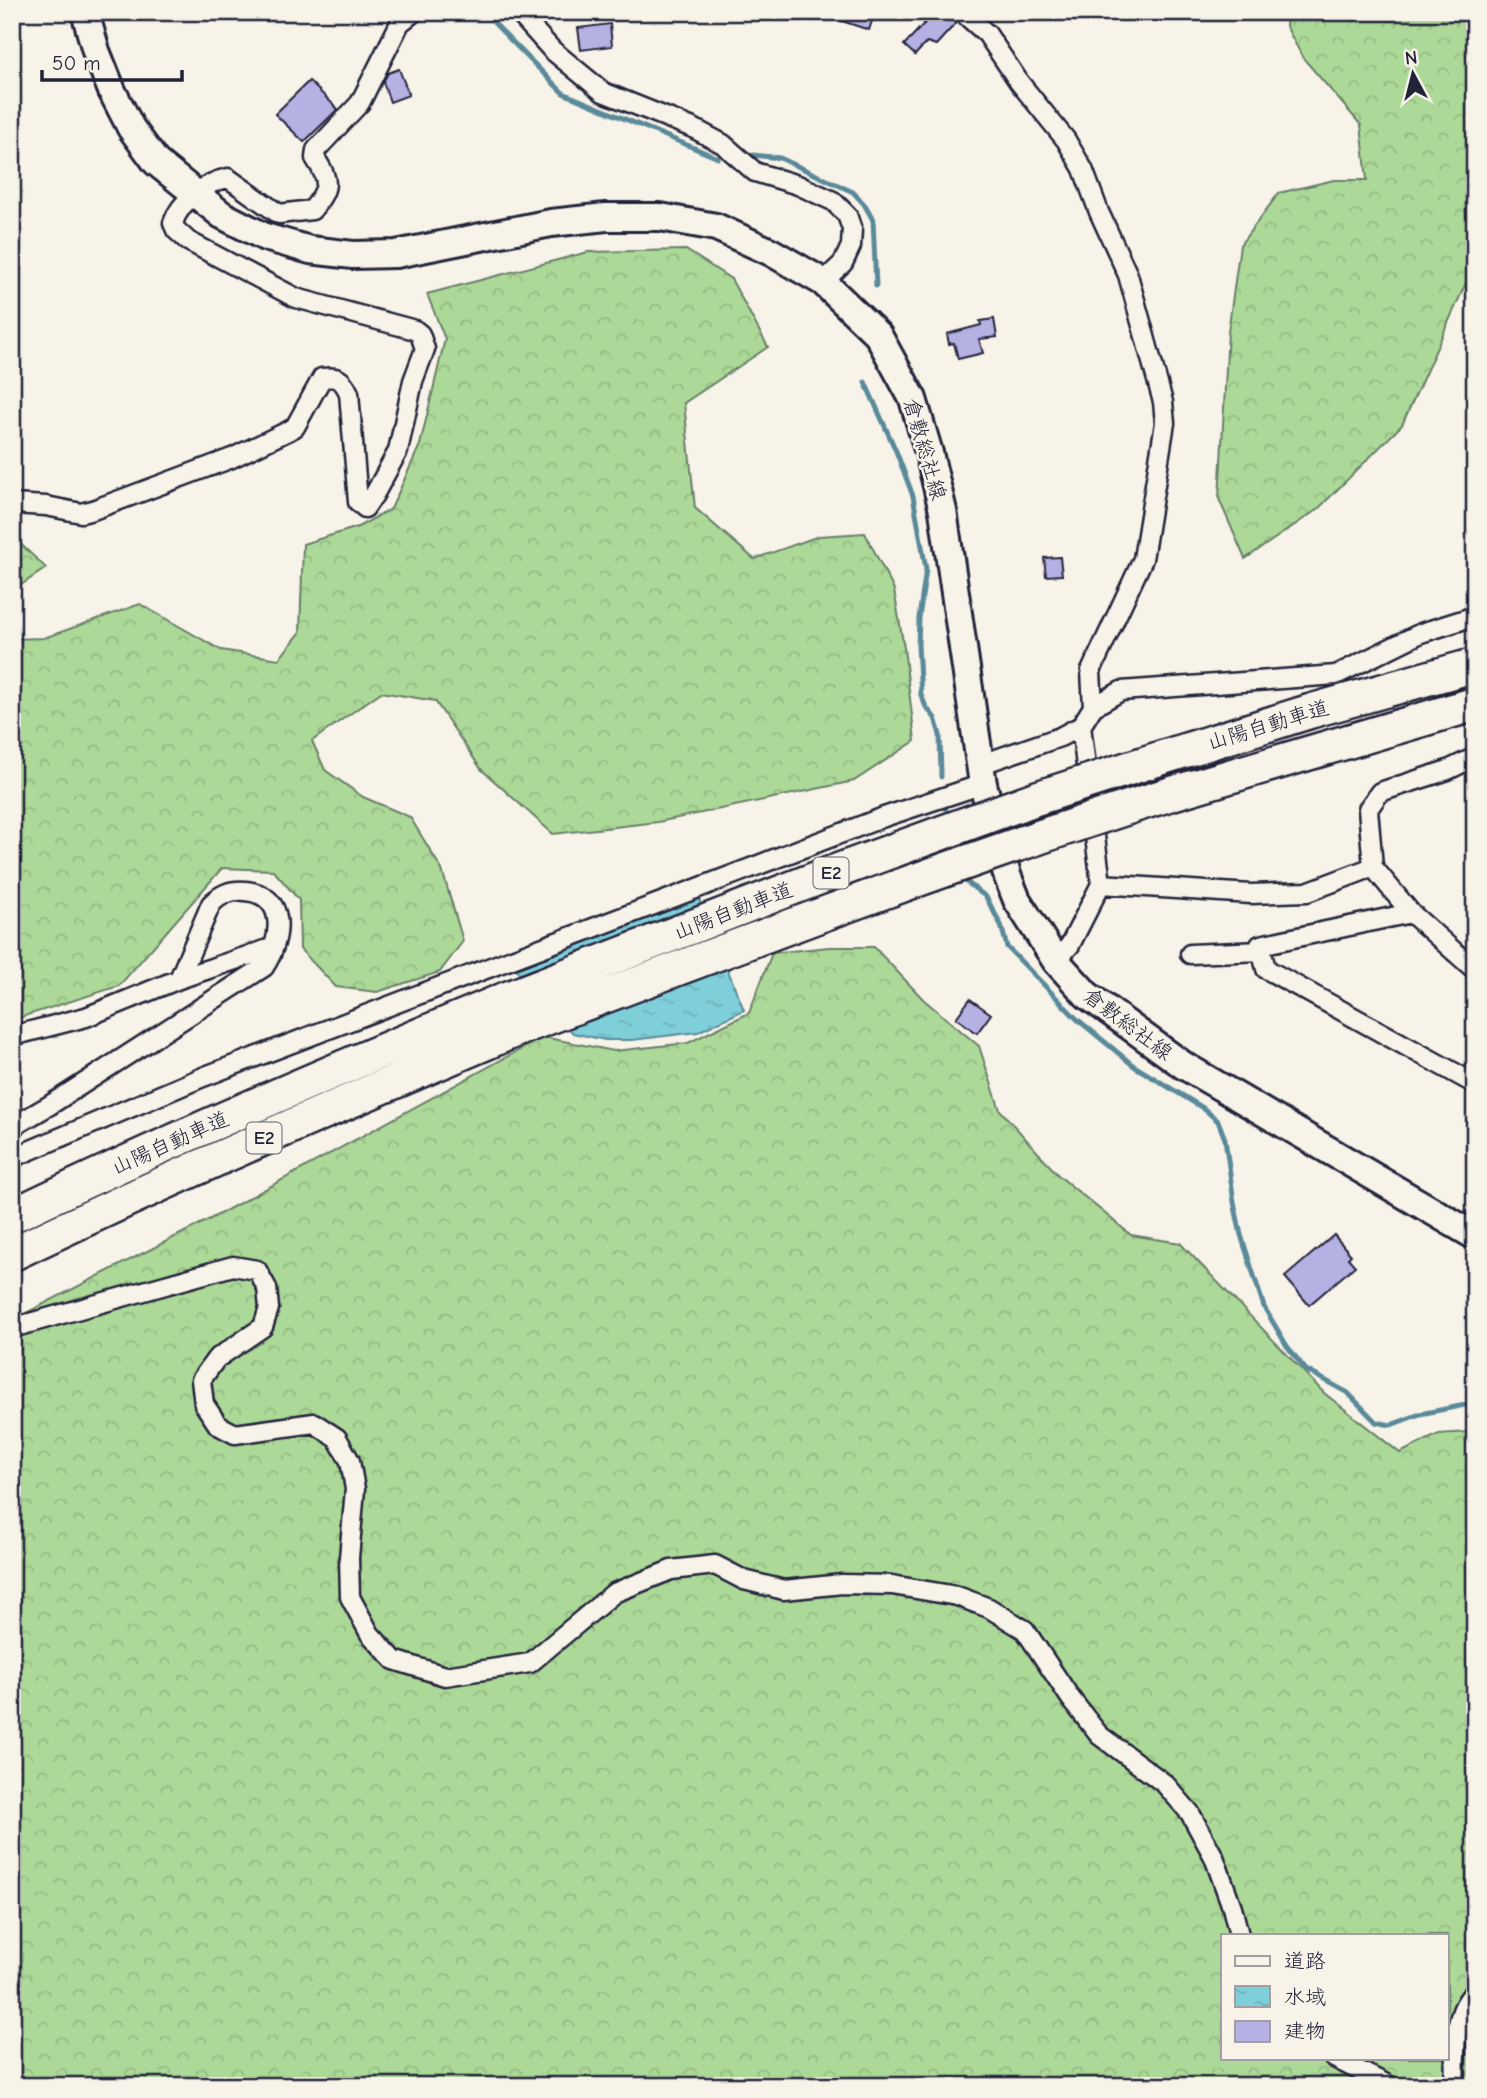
<svg xmlns="http://www.w3.org/2000/svg" width="1487" height="2098" viewBox="0 0 1487 2098" font-family="'Comic Neue','Klee One',sans-serif">
<style>
.forest{fill:url(#forest-crowns);stroke:#677e69;stroke-width:2;fill-rule:evenodd}
.water{fill:url(#water-ripples);stroke:#5a8a9a;stroke-width:2}
.lines{fill:none;stroke-linecap:round;stroke-linejoin:round}
.stream{stroke:#5a8a9a;stroke-width:5}
.building{fill:#b5b1e2;stroke:#22223b;stroke-width:2}
.street-casing{stroke:#22223b;stroke-width:23}
.secondary-casing{stroke:#22223b;stroke-width:32}
.highway-casing{stroke:#22223b;stroke-width:38}
.street{stroke:#f7f3e8;stroke-width:18}
.secondary{stroke:#f7f3e8;stroke-width:26}
.highway{stroke:#f7f3e8;stroke-width:33}
.highway-bridge-casing{stroke:#22223b;stroke-width:38;stroke-linecap:butt}
.highway-bridge{stroke:#f7f3e8;stroke-width:33}
.labels{text-anchor:middle;dominant-baseline:central;stroke-width:5;stroke-linejoin:round;paint-order:stroke}
.shield{fill:#f7f3e8;stroke:#62616f;stroke-width:2}
.shield-label{font-size:19px;font-weight:bold;fill:#22223b}
.street-label{font-size:21px;fill:#22223b;stroke:#f7f3e8}
</style>
<defs>
<pattern id="forest-crowns" width="20" height="18" patternUnits="userSpaceOnUse" patternTransform="scale(1.75)"><rect width="20" height="18" fill="#acd997"/><path d="M2 6a3 3 0 1 1 6 0M12 15a3 3 0 1 1 6 0" fill="none" stroke="#94ba83"/></pattern>
<pattern id="water-ripples" width="26" height="14" patternUnits="userSpaceOnUse" patternTransform="scale(1.75)"><rect width="26" height="14" fill="#7fcfda"/><path d="M2 4q2-2 4 0t4 0M15 11q2-2 4 0t4 0" fill="none" stroke="#6db1bc"/></pattern>
</defs>
<rect width="100%" height="100%" fill="#f7f3e8"/>
<filter id="ink" filterUnits="userSpaceOnUse"><feTurbulence type="fractalNoise" baseFrequency=".0143" numOctaves="2"/><feDisplacementMap in="SourceGraphic" scale="14" xChannelSelector="R" yChannelSelector="G"/><feConvolveMatrix kernelMatrix="1 2 1 2 8 2 1 2 1" color-interpolation-filters="sRGB"/></filter>
<g filter="url(#ink)">
<!-- forest -->
<path class="forest" d="M 1287,12 L 1475,12 L 1475,263 L 1402,425 L 1318,509 L 1245,559 L 1219,499 L 1228,332 L 1240,245 L 1279,193 L 1334,180 L 1367,180 L 1361,125 L 1303,58 L 1286,26 Z
M 686,250 L 731,279 L 768,347 L 684,403 L 695,508 L 754,559 L 819,536 L 865,533 L 894,590 L 904,648 L 915,741 L 854,781 L 658,822 L 553,834 L 481,769 L 435,701 L 381,692 L 312,741 L 325,770 L 363,797 L 410,817 L 442,870 L 463,941 L 440,972 L 377,992 L 336,987 L 300,949 L 299,900 L 273,870 L 222,868 L 119,986 L 12,1020 L 12,639 L 44,638 L 140,604 L 221,650 L 279,659 L 300,633 L 303,544 L 358,527 L 391,509 L 420,445 L 445,339 L 427,294 L 588,252 Z
M 12,536 L 46,568 L 12,591 Z
M 829,947 L 874,947 L 924,1000 L 979,1046 L 1000,1110 L 1058,1175 L 1131,1235 L 1180,1243 L 1324,1393 L 1400,1453 L 1439,1434 L 1468,1432 L 1475,1436 L 1475,2086 L 12,2086 L 12,1320 L 216,1216 L 543,1037 L 614,1051 L 688,1043 L 749,1013 L 772,953 ZM 1223,1935 L 1447,1935 L 1447,2058 L 1223,2058 Z"/>
<!-- water -->
<path class="water" d="M 699,899 L 744,1010 L 698,1032 L 632,1040 L 605,1040 L 573,1033 L 515,969 Z"/>
<g class="lines">
<!-- stream -->
<path class="stream" d="M 487,12 L 494,23 L 563,93 L 718,158
M 753,155 L 780,158 L 853,192 L 864,204 L 873,220 L 876,286
M 865,382 L 896,451 L 913,496 L 926,569 L 919,618 L 918,646 L 921,695 L 926,707 L 935,718 L 940,735 L 941,777
M 945,806 L 948,820
M 963,877 L 964,880 L 986,897 L 1001,925 L 1007,947 L 1077,1019 L 1134,1066 L 1203,1108 L 1218,1121 L 1225,1139 L 1234,1202 L 1241,1235 L 1264,1307 L 1287,1346 L 1306,1370 L 1348,1393 L 1376,1422 L 1391,1425 L 1420,1414 L 1475,1403"/>
</g>
<!-- building -->
<path class="building" d="M 825,12 L 875,12 L 869,30 L 824,15 Z
M 935,12 L 945,12 L 956,23 L 936,45 L 927,42 L 915,55 L 904,45 Z
M 610,24 L 612,46 L 581,50 L 578,28 Z
M 399,69 L 409,95 L 390,102 L 383,82 L 388,73 Z
M 309,81 L 338,109 L 304,142 L 275,114 Z
M 994,319 L 997,337 L 979,339 L 983,353 L 958,359 L 954,343 L 949,344 L 947,334 L 981,325 L 980,321 Z
M 1060,557 L 1062,575 L 1046,576 L 1044,558 Z
M 970,999 L 991,1014 L 977,1033 L 956,1018 Z
M 1334,1235 L 1351,1255 L 1348,1258 L 1355,1266 L 1309,1305 L 1285,1277 Z"/>
<g class="lines">
<!-- street casing -->
<g class="street-casing">
<path id="street" d="M 518,12 L 552,50 L 603,92 L 693,128 L 723,144 L 755,172 L 798,185 L 833,201 L 847,215 L 852,229 L 851,246 L 843,263 L 823,282
M 962,12 L 987,34 L 1019,82 L 1066,140 L 1083,169 L 1099,212 L 1128,275 L 1163,402 L 1165,423 L 1143,559 L 1091,671 L 1093,707
M 12,504 L 46,506 L 81,513 L 93,510 L 232,458 L 288,431 L 295,427 L 322,378 C 337,376 342,378 349,393 L 358,502 L 365,508 L 374,495 L 398,451 L 413,381 L 425,349 L 420,334 L 415,330 L 296,298 L 188,241 L 176,230 L 173,223 C 180,201 206,182 228,178 L 279,214 L 312,210 C 329,188 331,182 315,158 L 316,150 L 360,103 L 400,23 L 414,12
M 979,765 L 1060,737 L 1081,726 L 1093,707 L 1121,691 L 1336,675 L 1421,633 L 1475,616
M 1101,884 L 1251,894 L 1307,892 L 1373,867
M 1411,913 L 1373,867 L 1368,809 L 1380,792 L 1448,770 L 1475,757
M 1190,954 L 1262,951
M 1056,961 L 1070,945 L 1101,884 L 1081,726
M 1475,970 L 1411,913 L 1260,945 L 1266,969 L 1475,1084
M 12,1036 L 86,1017 L 179,979 L 268,949 L 271,955
M 12,1127 L 50,1105 L 264,967 C 282,940 288,894 245,891 C 230,890 221,894 211,904 L 179,979
M 12,1158 L 203,1077 L 884,817 L 983,784
M 12,1328 L 233,1266 L 257,1270 L 267,1288 L 269,1308 L 263,1327 L 216,1359 L 201,1380 L 204,1404 L 218,1425 L 235,1434 L 314,1423 L 337,1438 L 350,1461 L 355,1489 L 349,1558 L 350,1597 L 370,1634 L 394,1660 L 445,1676 L 530,1663 L 614,1593 L 671,1570 L 715,1565 L 744,1580 L 784,1590 L 842,1584 L 892,1585 L 957,1596 L 989,1608 L 1025,1630 L 1071,1699 L 1099,1735 L 1165,1784 L 1190,1813 L 1214,1857 L 1232,1907 L 1239,1935
M 1334,2058 L 1390,2086
M 1454,2086 C 1456,2056 1451,2013 1475,1992"/>
</g>
<!-- secondary casing -->
<g class="secondary-casing">
<path id="secondary" d="M 85,12 L 96,51 L 112,91 L 131,128 L 156,162 L 222,215 L 265,237 L 310,250 L 353,255 L 396,254 L 551,223 L 606,217 L 660,217 L 716,227 L 771,252 L 823,282 L 878,335 L 913,399 L 929,453 L 943,511 L 983,784 L 1007,875 L 1017,900 L 1056,961 L 1087,995 L 1183,1065 L 1475,1236"/>
</g>
<!-- highway casing -->
<g class="highway-casing">
<path id="highway" d="M 1161,758 L 1311,711 L 1475,665
M 1170,794 L 1475,704
M 12,1216 C 174,1138 340,1068 506,999
M 12,1254 C 178,1174 348,1101 518,1029"/>
</g>
<!-- street -->
<use href="#street" class="street"/>
<!-- secondary -->
<use href="#secondary" class="secondary"/>
<!-- highway -->
<use href="#highway" class="highway"/>
<!-- highway-bridge casing -->
<g class="highway-bridge-casing">
<path id="highway-bridge" d="M 506,999 L 826,875 L 1037,798 L 1161,758
M 518,1029 C 734,947 949,864 1170,794"/>
</g>
<!-- highway-bridge -->
<use href="#highway-bridge" class="highway-bridge"/>
</g>
</g>
<g class="labels">
<!-- shield labels -->
<g class="shield">
<rect x="813.5" y="857.5" width="35" height="31" rx="5"/>
<rect x="246.5" y="1122.5" width="35" height="31" rx="5"/>
</g>
<g class="shield-label">
<text x="831" y="873">E2</text>
<text x="264" y="1138">E2</text>
</g>
<!-- street labels -->
<g class="street-label">
<text transform="translate(925 449) rotate(74)">倉敷総社線</text>
<text transform="translate(1268 725) rotate(-17)">山陽自動車道</text>
<text transform="translate(733 911) rotate(-21)">山陽自動車道</text>
<text transform="translate(1128 1024) rotate(37)">倉敷総社線</text>
<text transform="translate(170 1143) rotate(-24)">山陽自動車道</text>
</g>
</g>
<!-- margin -->
<rect width="1487" height="2098" fill="none" stroke="#f7f3e8" stroke-width="42"/>
<rect x="21" y="21" width="1445" height="2056" fill="none" stroke="#22223b" stroke-width="2.5" filter="url(#ink)"/>
<!-- legend -->
<rect x="1221" y="1934" width="228" height="126" fill="#f7f3e8" stroke="#a29fa3" stroke-width="2"/>
<rect x="1235" y="1956" width="35" height="10" fill="#f7f3e8" stroke="#a29fa3" stroke-width="2"/>
<text x="1284" y="1968" font-size="21" fill="#22223b">道路</text>
<rect x="1235" y="1986" width="35" height="21" fill="url(#water-ripples)" stroke="#a29fa3" stroke-width="2"/>
<text x="1284" y="2004" font-size="21" fill="#22223b">水域</text>
<rect x="1235" y="2021" width="35" height="21" fill="#b5b1e2" stroke="#a29fa3" stroke-width="2"/>
<text x="1284" y="2038" font-size="21" fill="#22223b">建物</text>
<!-- north arrow -->
<g transform="translate(1413 74) rotate(353)" stroke="#f7f3e8" stroke-width="5" paint-order="stroke">
<path d="M0-5L12 26L0 18L-12 26Z" fill="#22223b"/>
<text y="-10" font-size="19" font-weight="bold" text-anchor="middle" fill="#22223b">N</text>
</g>
<!-- scale -->
<path d="M42 70v10h140v-10" fill="none" stroke="#22223b" stroke-width="3.5"/>
<text x="52" y="70" font-size="21" fill="#22223b" stroke="#f7f3e8" stroke-width="5" paint-order="stroke">50 m</text>
</svg>
